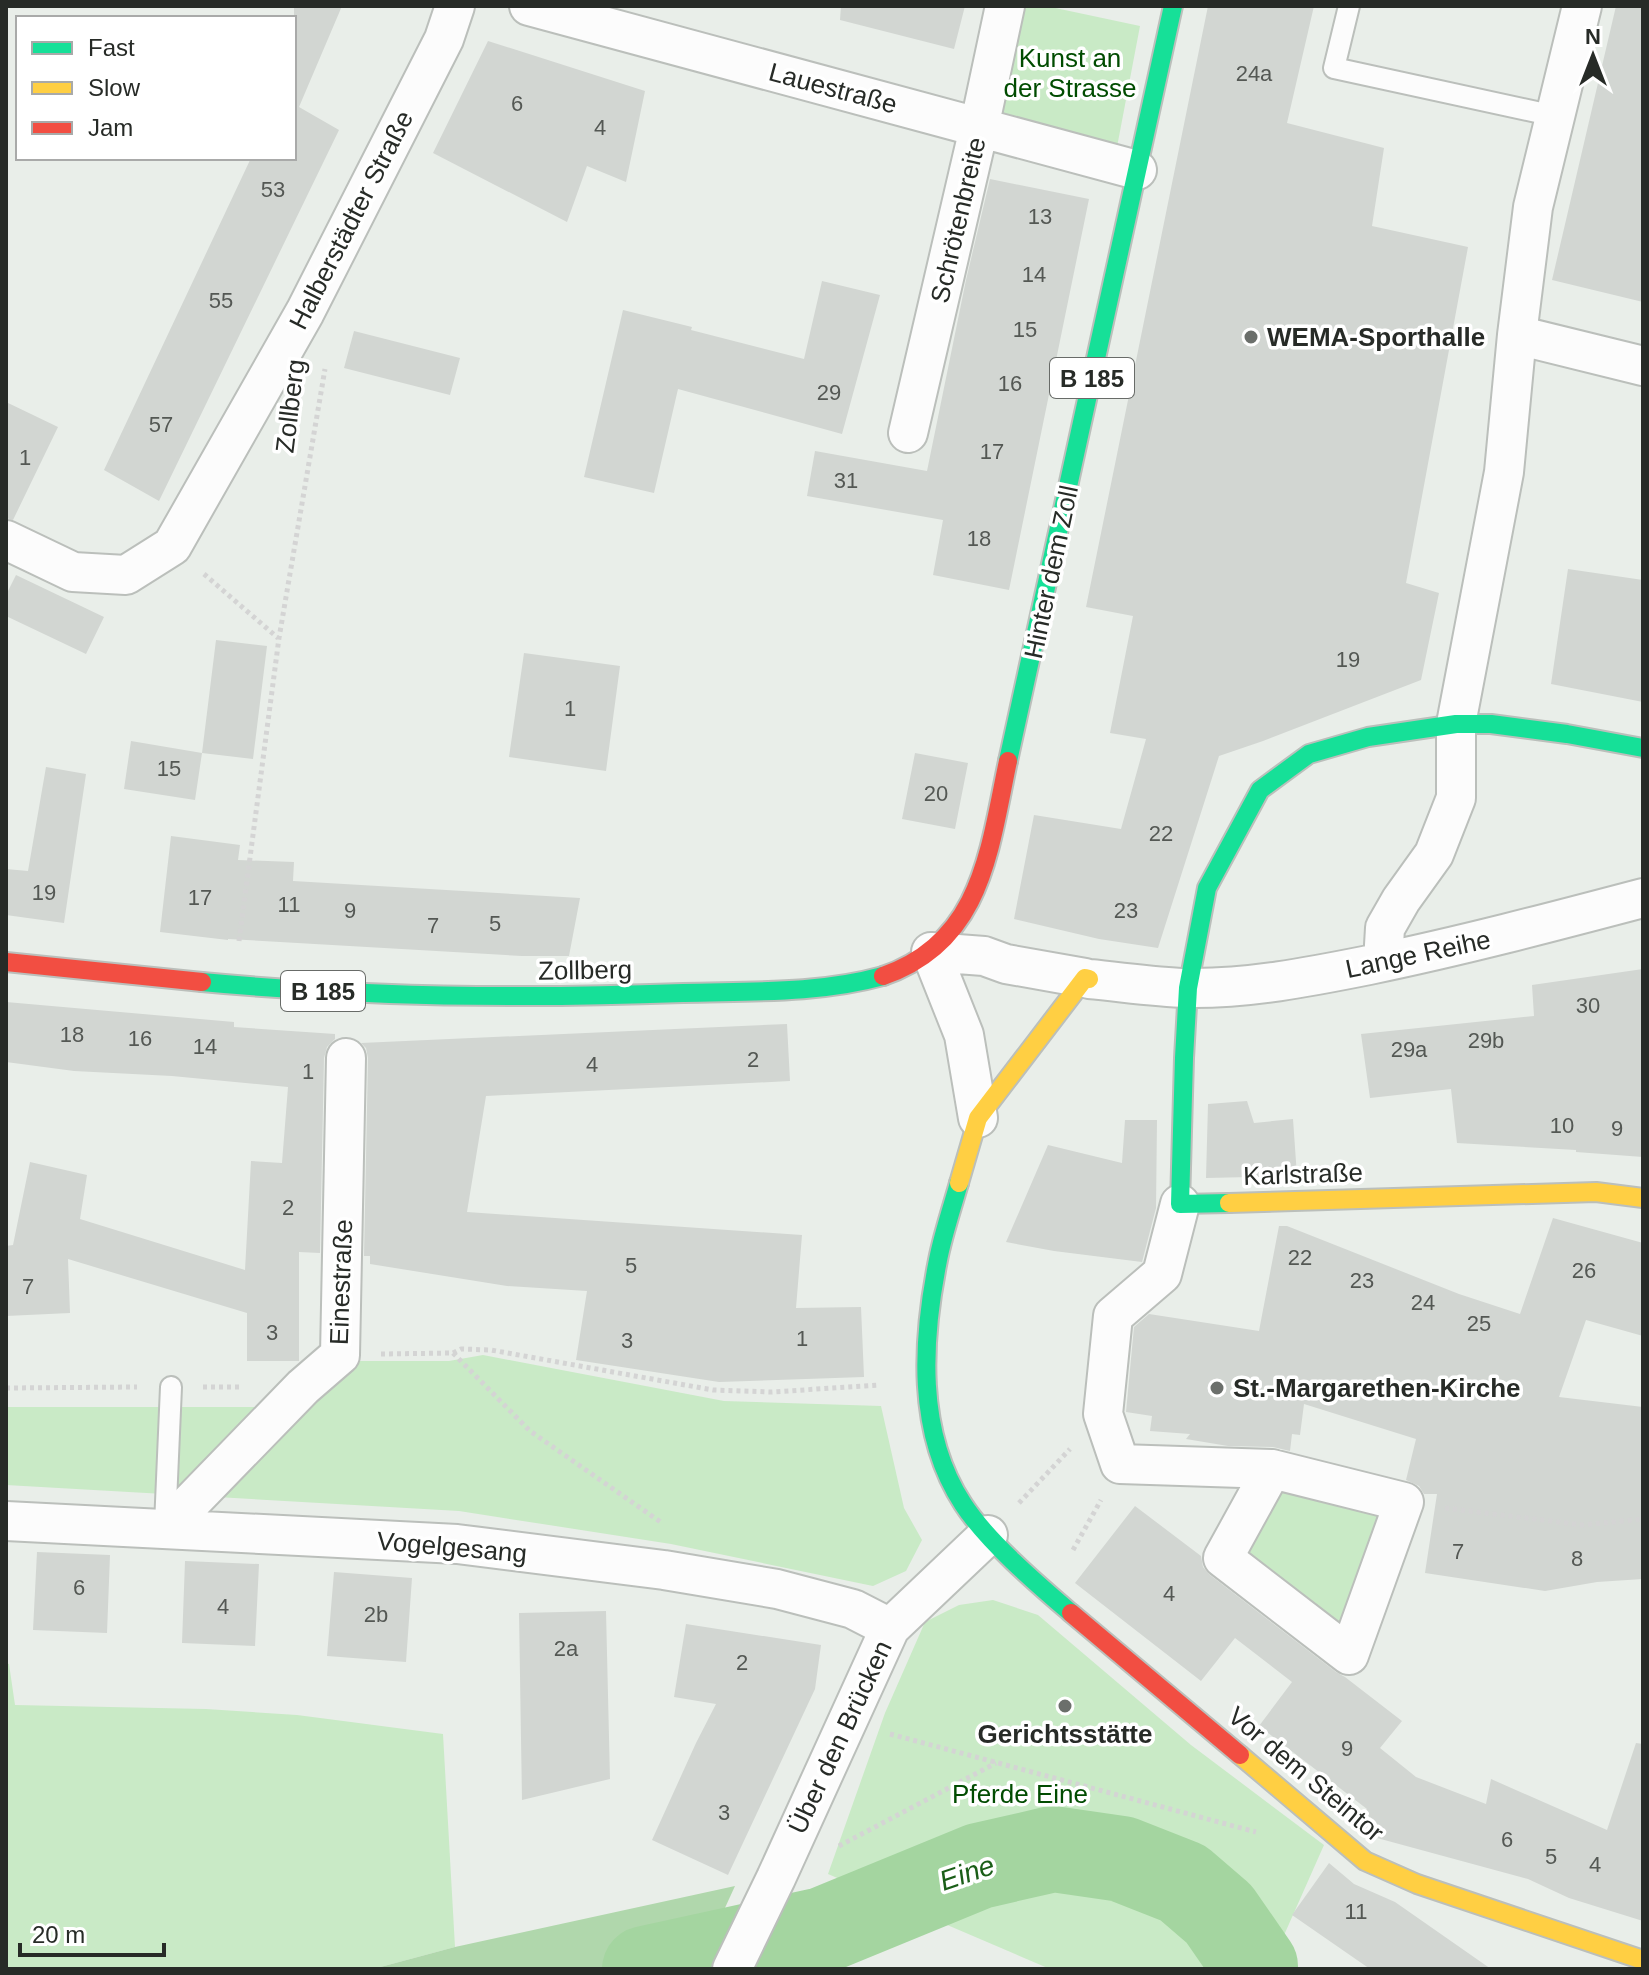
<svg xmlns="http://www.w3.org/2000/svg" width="1649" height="1975" viewBox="0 0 1649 1975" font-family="Arial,sans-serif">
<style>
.green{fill:#c9eac6}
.forest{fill:#b0d7ac}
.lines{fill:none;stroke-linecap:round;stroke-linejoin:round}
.river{stroke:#a4d5a0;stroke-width:86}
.building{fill:#d2d6d2}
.lane-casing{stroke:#bbbfbb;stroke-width:24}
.street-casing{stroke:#bbbfbb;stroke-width:42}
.fast-casing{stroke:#bbbfbb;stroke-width:22}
.slow-casing{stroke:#bbbfbb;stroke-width:22}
.jam-casing{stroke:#bbbfbb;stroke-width:22}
.path{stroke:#d4d4d4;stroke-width:5;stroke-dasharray:4 4;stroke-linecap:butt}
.lane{stroke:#fcfcfc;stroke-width:20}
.street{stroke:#fcfcfc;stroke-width:38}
.fast{stroke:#16e098;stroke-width:18}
.slow{stroke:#ffcf43;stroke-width:18}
.jam{stroke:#f24e42;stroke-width:18}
.poi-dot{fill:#6b6f6b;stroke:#fff;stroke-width:3}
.labels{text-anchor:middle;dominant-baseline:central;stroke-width:7;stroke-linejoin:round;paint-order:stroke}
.number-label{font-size:22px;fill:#545854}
.shield{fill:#fff;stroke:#686b68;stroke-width:2}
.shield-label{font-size:24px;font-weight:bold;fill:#272b27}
.park-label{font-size:26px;fill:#014c01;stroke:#fff}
.street-label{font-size:26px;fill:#272b27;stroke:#fff}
.poi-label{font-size:26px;font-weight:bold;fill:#272b27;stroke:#fff;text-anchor:start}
.water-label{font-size:28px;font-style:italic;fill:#1b5e18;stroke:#fff}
</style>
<rect width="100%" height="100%" fill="#e9eee9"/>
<!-- green -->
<path class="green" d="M 1023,6 L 1046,6 L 1140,26 L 1117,147 L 999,120 Z
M 483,1355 L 724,1401 L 881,1406 L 904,1508 L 922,1540 L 906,1571 L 873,1586 L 671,1544 L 459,1511 L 6,1485 L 6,1407 L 307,1407 L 355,1361 L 449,1361 Z
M 1282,1483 L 1382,1515 L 1337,1628 L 1236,1553 Z
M 993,1600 L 1038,1615 L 1191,1745 L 1324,1845 L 1269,1969 L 1050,1969 L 828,1874 L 885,1713 L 925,1622 L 959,1605 Z
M 6,1663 L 9,1664 L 15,1705 L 206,1709 L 297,1715 L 443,1734 L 455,1947 L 373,1969 L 6,1969 Z"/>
<!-- forest -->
<path class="forest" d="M 735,1886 L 697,1969 L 373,1969 L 455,1947 Z"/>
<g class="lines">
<!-- river -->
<path class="river" d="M 645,1969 L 823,1930 L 979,1866 L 1053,1849 L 1122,1859 L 1183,1883 L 1219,1914 L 1255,1966 L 1255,1969"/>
</g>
<!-- building -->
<path class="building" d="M 294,6 L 342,6 L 299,107 L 339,130 L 159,501 L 104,470 L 251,158 L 294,158 Z
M 841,6 L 965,6 L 954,49 L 840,20 Z
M 1208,6 L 1314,6 L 1287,123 L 1384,148 L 1372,226 L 1468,247 L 1406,583 L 1439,593 L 1421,680 L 1263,741 L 1219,756 L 1158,948 L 1099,939 L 1014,919 L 1034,815 L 1121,829 L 1146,739 L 1110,733 L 1133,616 L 1086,607 Z
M 1616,6 L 1643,6 L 1643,302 L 1552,280 Z
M 488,41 L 645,91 L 626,182 L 587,166 L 567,222 L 433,153 Z
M 990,179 L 1089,199 L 1009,590 L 933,575 L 943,520 L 807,496 L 815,451 L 927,471 L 966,280 Z
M 822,281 L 880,295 L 842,434 L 678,389 L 654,493 L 584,477 L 623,310 L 692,327 L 691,330 L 804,359 Z
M 354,331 L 460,358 L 450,395 L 344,368 Z
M 6,402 L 58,427 L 13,520 L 6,518 Z
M 1568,569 L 1643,580 L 1643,702 L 1551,684 Z
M 16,575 L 104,617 L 86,654 L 6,616 L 6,595 Z
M 216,640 L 267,646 L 253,759 L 202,753 Z
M 524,653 L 620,666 L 606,771 L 509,757 Z
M 131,741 L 202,753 L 195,800 L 124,789 Z
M 915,753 L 968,763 L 955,829 L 902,819 Z
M 46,767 L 86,774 L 64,923 L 6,915 L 6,869 L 28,871 Z
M 171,836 L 240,845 L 238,860 L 294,862 L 293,881 L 580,898 L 569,956 L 522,956 L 228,939 L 228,940 L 160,932 Z
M 1643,969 L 1643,1157 L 1576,1152 L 1576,1150 L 1457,1143 L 1451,1089 L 1370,1098 L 1361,1034 L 1534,1016 L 1532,985 Z
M 6,1002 L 234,1022 L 234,1027 L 335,1034 L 335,1039 L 327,1047 L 324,1058 L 320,1253 L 299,1252 L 299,1361 L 247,1361 L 247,1313 L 68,1259 L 70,1313 L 6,1316 L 6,1246 L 13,1245 L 30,1162 L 87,1175 L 80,1219 L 245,1270 L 251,1161 L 282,1163 L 288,1087 L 172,1076 L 74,1071 L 6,1062 Z
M 787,1024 L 790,1081 L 486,1096 L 467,1212 L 802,1235 L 796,1308 L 861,1307 L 864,1377 L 719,1382 L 576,1360 L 587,1291 L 507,1286 L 370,1264 L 370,1256 L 364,1256 L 368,1058 L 366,1048 L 361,1043 Z
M 1247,1101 L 1254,1123 L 1293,1119 L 1297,1176 L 1206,1178 L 1208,1104 Z
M 1125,1120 L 1157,1120 L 1156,1208 L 1142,1262 L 1054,1251 L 1006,1242 L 1048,1145 L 1122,1163 Z
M 1553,1218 L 1643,1243 L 1643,1336 L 1586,1320 L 1559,1397 L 1643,1407 L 1643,1579 L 1597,1582 L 1545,1591 L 1425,1573 L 1437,1494 L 1424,1494 L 1419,1486 L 1406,1480 L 1416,1439 L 1304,1404 L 1300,1435 L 1292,1434 L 1290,1451 L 1273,1447 L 1228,1446 L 1186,1439 L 1190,1434 L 1150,1431 L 1152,1416 L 1126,1412 L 1134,1327 L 1149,1314 L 1259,1331 L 1279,1226 L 1287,1226 L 1459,1294 L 1520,1314 Z
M 1135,1506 L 1201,1556 L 1203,1567 L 1210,1575 L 1336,1672 L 1345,1677 L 1402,1721 L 1380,1748 L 1416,1777 L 1486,1804 L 1491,1779 L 1607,1830 L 1636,1743 L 1643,1744 L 1643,1921 L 1569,1898 L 1528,1879 L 1377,1838 L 1357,1822 L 1367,1809 L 1259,1726 L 1292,1682 L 1235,1638 L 1201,1681 L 1075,1583 Z
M 37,1552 L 110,1555 L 107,1633 L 33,1630 Z
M 185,1561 L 259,1564 L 255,1646 L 182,1643 Z
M 334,1572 L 412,1578 L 406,1662 L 327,1656 Z
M 606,1611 L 610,1779 L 522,1800 L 519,1613 Z
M 686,1624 L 821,1645 L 815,1689 L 728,1875 L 652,1840 L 696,1743 L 716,1704 L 674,1697 Z
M 1329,1863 L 1354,1884 L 1395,1902 L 1491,1969 L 1370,1969 L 1292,1915 Z"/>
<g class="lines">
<!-- lane casing -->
<g class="lane-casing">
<path id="lane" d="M 1349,6 L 1334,68 L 1555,116
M 165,1525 L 171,1387"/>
</g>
<!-- street casing -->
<g class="street-casing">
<path id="street" d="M 529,6 L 1137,170
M 1517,335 L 1643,366
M 908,433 L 979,128 L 1005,6
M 6,540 L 73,572 L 126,575 L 172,546 L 305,312 L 444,39 L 455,6
M 1383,962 L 1385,928 L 1401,900 L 1434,854 L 1456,798 L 1456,724 L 1504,472 L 1517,335 L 1533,207 L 1582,6
M 1089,979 C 1122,982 1154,987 1187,988 C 1248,989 1309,977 1369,965 C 1461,946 1552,922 1643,898
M 978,1118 L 964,1035 L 931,952 L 984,956 L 1006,964 L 1085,978
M 1180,1204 L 1162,1274 L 1113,1316 L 1103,1414 L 1120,1464 L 1272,1469 L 1404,1502 L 1349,1655 L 1223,1558 L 1272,1469
M 6,1521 L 457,1544 L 664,1570 L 777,1589 L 853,1609 L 890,1628
M 165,1529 L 303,1387 L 340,1355 L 346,1058
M 732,1969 L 776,1878 L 890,1628 L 988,1535"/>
</g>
<!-- fast casing -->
<g class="fast-casing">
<path id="fast" d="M 1008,761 L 1173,6
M 202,982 C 362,997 523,999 683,993 C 750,991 818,994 883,976
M 959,1183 C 952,1208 943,1234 938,1260 C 922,1340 916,1432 963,1504 C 987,1541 1037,1584 1071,1613
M 1229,1203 L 1180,1204 L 1184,1058 L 1188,988 L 1207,888 L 1260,790 L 1309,754 L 1368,737 L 1456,724 L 1491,724 L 1567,734 L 1643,748"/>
</g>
<!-- slow casing -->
<g class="slow-casing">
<path id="slow" d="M 959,1183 L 978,1118 L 1085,978 L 1089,979
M 1229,1203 L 1596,1192 L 1643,1198
M 1240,1755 L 1365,1861 L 1417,1884 L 1643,1960"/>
</g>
<!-- jam casing -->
<g class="jam-casing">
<path id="jam" d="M 6,962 L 202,982
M 883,976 C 982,942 989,851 1008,761
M 1071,1613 L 1240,1755"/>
</g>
<!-- path -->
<path class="path" d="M 204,574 L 278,638
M 239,941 L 279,638 L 325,369
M 453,1353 L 530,1431 L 662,1523
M 381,1354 L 453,1353 L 461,1349 L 491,1350 L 713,1390 L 772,1392 L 879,1385
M 203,1387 L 241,1387
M 6,1388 L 137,1387
M 1019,1503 L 1070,1449
M 1445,1508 L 1582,1525 L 1643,1519
M 1073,1550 L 1101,1500
M 890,1734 L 1256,1832
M 839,1846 L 996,1763"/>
<!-- lane -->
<use href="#lane" class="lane"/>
<!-- street -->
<use href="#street" class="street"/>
<!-- fast -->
<use href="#fast" class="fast"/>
<!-- slow -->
<use href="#slow" class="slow"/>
<!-- jam -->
<use href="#jam" class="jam"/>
</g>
<!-- markers -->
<g class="poi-dot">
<circle cx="1251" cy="337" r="8"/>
<circle cx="1217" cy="1388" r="8"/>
<circle cx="1065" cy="1706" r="8"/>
</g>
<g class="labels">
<!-- number labels -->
<g class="number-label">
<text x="1254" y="73">24a</text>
<text x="517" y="103">6</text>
<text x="600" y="127">4</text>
<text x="273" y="189">53</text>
<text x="1040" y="216">13</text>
<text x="1034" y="274">14</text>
<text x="221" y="300">55</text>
<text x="1025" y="329">15</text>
<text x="1010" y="383">16</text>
<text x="829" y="392">29</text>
<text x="161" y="424">57</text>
<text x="992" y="451">17</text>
<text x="25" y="457">1</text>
<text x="846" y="480">31</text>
<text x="979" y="538">18</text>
<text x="1348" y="659">19</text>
<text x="570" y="708">1</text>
<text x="169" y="768">15</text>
<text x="936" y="793">20</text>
<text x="1161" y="833">22</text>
<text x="44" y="892">19</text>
<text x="200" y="897">17</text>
<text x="289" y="904">11</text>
<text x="350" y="910">9</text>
<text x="1126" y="910">23</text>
<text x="495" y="923">5</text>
<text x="433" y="925">7</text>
<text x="1588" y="1005">30</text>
<text x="72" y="1034">18</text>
<text x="140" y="1038">16</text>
<text x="1486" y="1040">29b</text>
<text x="205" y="1046">14</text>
<text x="1409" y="1049">29a</text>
<text x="753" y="1059">2</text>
<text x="592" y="1064">4</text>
<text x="308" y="1071">1</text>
<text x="1562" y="1125">10</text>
<text x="1617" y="1128">9</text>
<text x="288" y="1207">2</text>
<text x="1300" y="1257">22</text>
<text x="631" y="1265">5</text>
<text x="1584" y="1270">26</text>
<text x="1362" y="1280">23</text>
<text x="28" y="1286">7</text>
<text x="1423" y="1302">24</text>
<text x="1479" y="1323">25</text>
<text x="272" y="1332">3</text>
<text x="802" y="1338">1</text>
<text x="627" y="1340">3</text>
<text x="1458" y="1551">7</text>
<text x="1577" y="1558">8</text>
<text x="79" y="1587">6</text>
<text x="1169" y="1593">4</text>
<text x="223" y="1606">4</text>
<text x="376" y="1614">2b</text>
<text x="566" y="1648">2a</text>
<text x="742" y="1662">2</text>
<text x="1347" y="1748">9</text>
<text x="724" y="1812">3</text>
<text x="1507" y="1839">6</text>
<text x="1551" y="1856">5</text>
<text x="1595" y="1864">4</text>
<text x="1356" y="1911">11</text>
</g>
<!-- shield labels -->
<g class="shield">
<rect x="1050" y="358" width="84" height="40" rx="6"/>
<rect x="281" y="971" width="84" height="40" rx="6"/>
</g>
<g class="shield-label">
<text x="1092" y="378">B 185</text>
<text x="323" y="991">B 185</text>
</g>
<!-- park labels -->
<g class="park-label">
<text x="1070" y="58">Kunst an<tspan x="1070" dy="30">der Strasse</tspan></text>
<text x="1020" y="1794">Pferde Eine</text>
</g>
<!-- street labels -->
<g class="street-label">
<text transform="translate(833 88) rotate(15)">Lauestraße</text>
<text transform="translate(351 220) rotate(-63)">Halberstädter Straße</text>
<text transform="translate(958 220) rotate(-77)">Schrötenbreite</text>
<text transform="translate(290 406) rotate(-83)">Zollberg</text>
<text transform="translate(1051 572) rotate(-78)">Hinter dem Zoll</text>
<text transform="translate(1418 954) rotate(-12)">Lange Reihe</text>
<text transform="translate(585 970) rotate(-1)">Zollberg</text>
<text transform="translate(1303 1174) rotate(-2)">Karlstraße</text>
<text transform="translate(341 1282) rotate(-88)">Einestraße</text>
<text transform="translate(452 1547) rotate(5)">Vogelgesang</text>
<text transform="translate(840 1737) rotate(-65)">Über den Brücken</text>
<text transform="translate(1306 1774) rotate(40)">Vor dem Steintor</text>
</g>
<!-- poi labels -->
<g class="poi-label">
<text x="1267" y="337">WEMA-Sporthalle</text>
<text x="1233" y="1388">St.-Margarethen-Kirche</text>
<text x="1065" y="1734" text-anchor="middle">Gerichtsstätte</text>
</g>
<!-- water labels -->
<g class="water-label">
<text transform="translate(967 1873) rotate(-19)">Eine</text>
</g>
</g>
<!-- border -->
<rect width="1649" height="1975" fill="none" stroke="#272b27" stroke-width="16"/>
<!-- legend -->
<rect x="16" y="16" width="280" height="144" fill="#ffffff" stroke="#a9aaa9" stroke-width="2"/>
<rect x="32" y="42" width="40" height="12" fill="#16e098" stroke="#a9aaa9" stroke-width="2"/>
<text x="88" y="56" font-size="24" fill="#272b27">Fast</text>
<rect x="32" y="82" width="40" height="12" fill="#ffcf43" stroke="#a9aaa9" stroke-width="2"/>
<text x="88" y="96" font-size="24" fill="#272b27">Slow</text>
<rect x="32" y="122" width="40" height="12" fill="#f24e42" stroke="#a9aaa9" stroke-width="2"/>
<text x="88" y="136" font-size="24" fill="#272b27">Jam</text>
<!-- north arrow -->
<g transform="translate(1593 56)" stroke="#ffffff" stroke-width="6" paint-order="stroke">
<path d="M0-6L14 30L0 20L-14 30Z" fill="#272b27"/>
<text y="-12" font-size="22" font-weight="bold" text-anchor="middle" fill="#272b27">N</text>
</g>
<!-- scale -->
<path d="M20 1943v12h144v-12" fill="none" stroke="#272b27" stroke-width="4"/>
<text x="32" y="1943" font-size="24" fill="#272b27" stroke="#ffffff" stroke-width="6" paint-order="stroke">20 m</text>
</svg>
